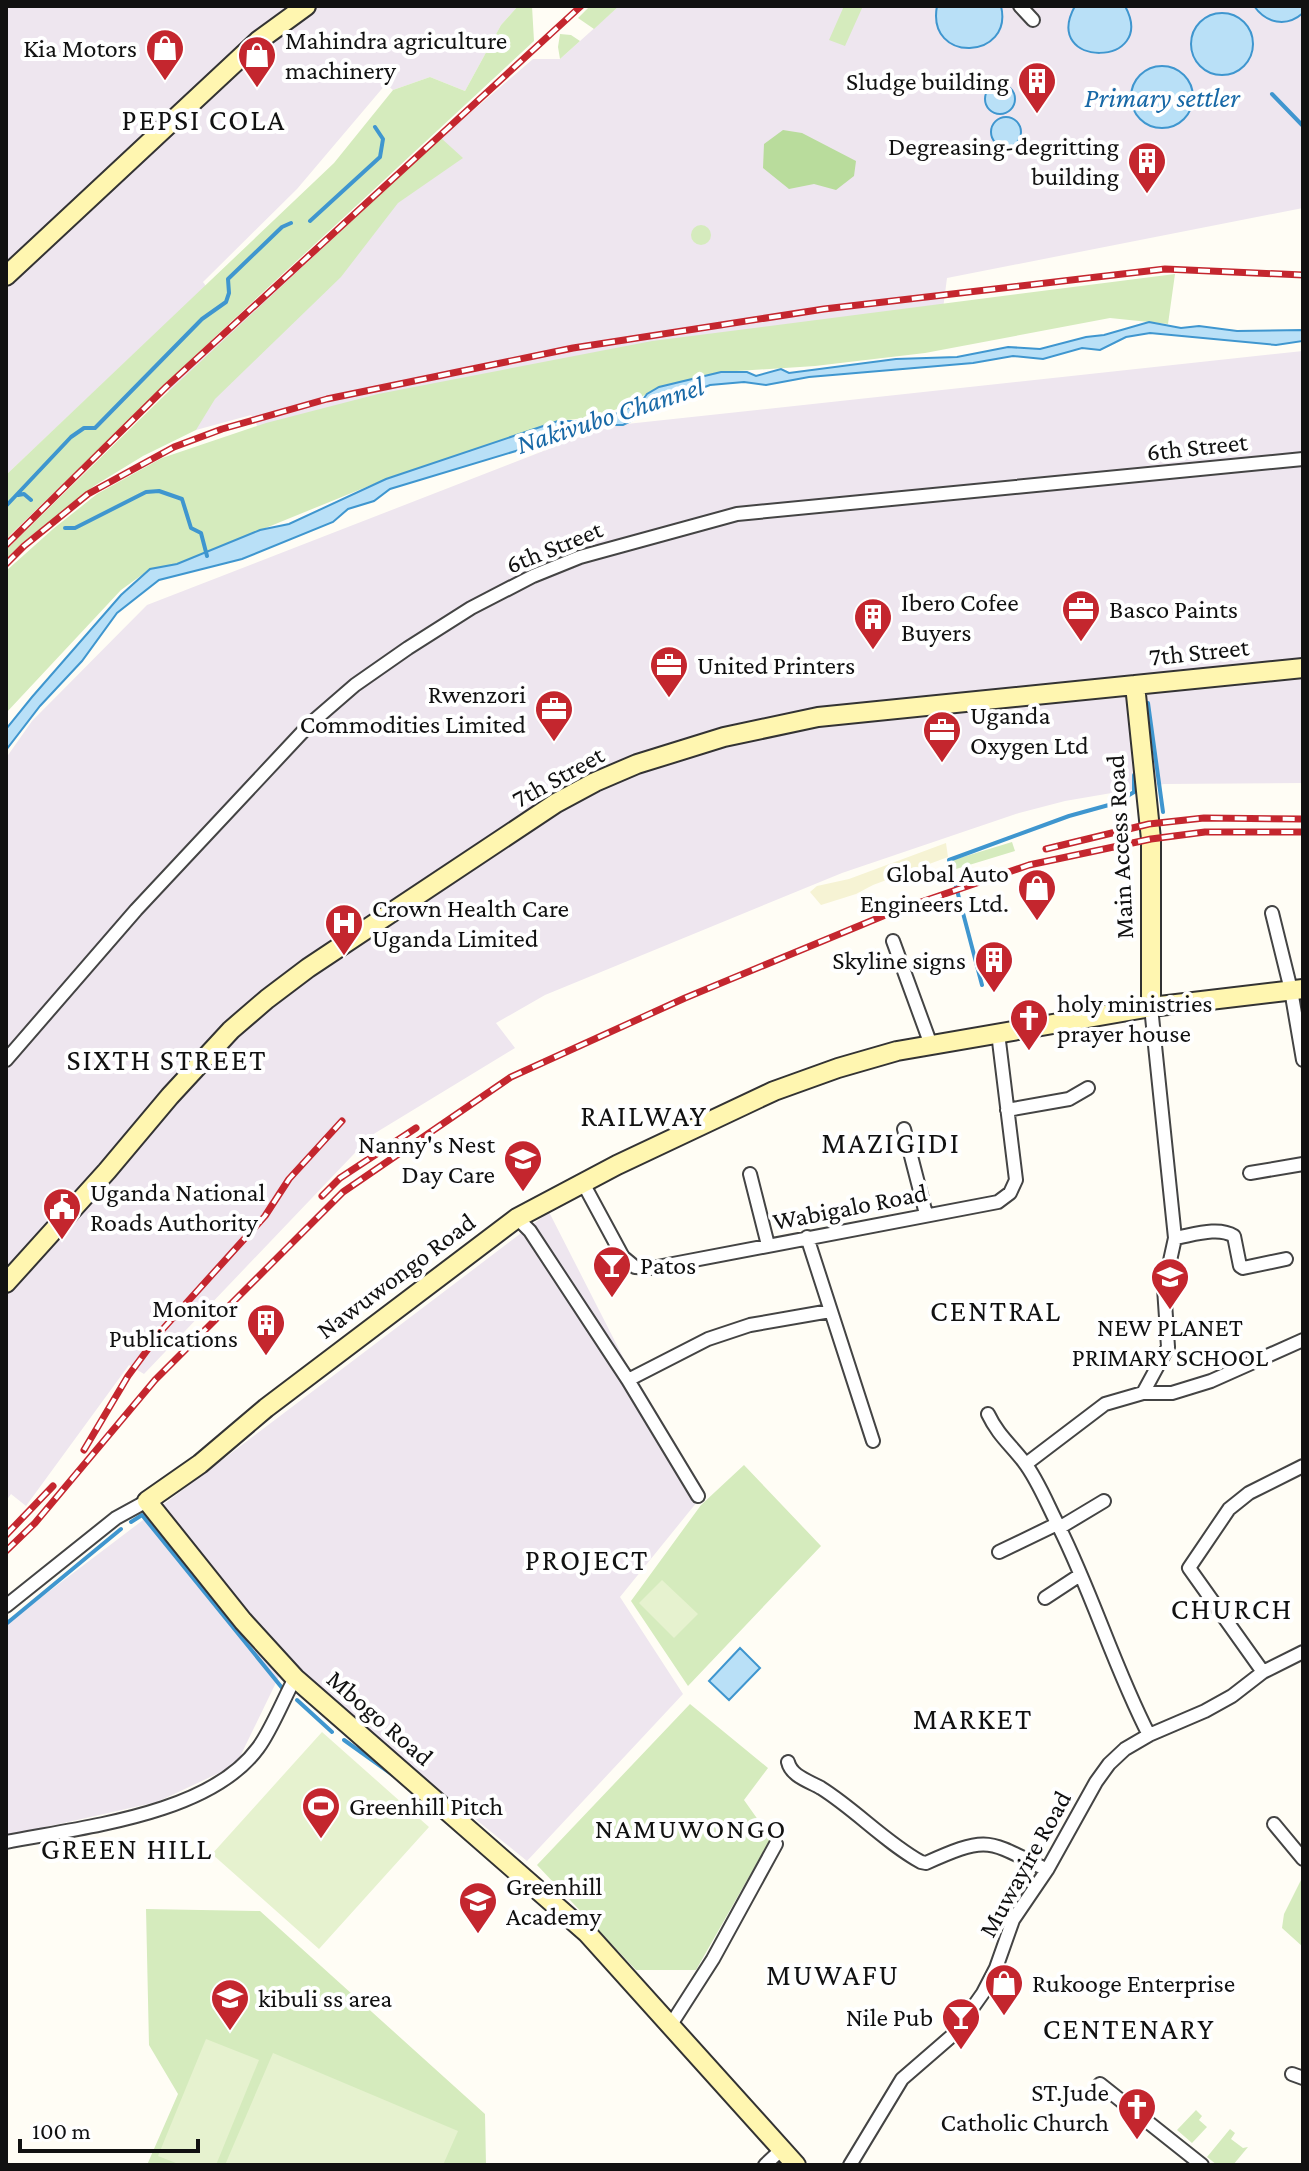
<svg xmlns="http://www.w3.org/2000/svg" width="1309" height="2171" viewBox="0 0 1309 2171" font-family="'Crimson Pro',serif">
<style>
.industrial{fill:#eee6ef}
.farmland{fill:#f6f3d4}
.green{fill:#d5ebbd}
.forest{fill:#b9dc9c}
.pitch{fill:#e6f2cf}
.water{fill:#b9e0f7;stroke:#3f96cf;stroke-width:2}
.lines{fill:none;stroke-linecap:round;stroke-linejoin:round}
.stream{stroke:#3f96cf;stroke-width:4}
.street-casing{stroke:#444;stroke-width:16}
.secondary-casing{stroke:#333;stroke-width:22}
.street{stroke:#fff;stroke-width:12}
.secondary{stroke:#fff6b0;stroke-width:18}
.rail-casing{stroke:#c4262e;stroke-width:7}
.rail{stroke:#fff;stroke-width:4;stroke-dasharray:12;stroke-linecap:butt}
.labels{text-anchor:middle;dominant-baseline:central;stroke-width:8;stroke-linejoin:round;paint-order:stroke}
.poi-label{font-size:26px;fill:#111;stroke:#fff;text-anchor:start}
.street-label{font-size:26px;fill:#111;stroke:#fff}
.water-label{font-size:28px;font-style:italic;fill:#1768a6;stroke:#fff}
.neighbourhood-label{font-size:28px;letter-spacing:2px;fill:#111;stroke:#fff}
.quarter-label{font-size:30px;letter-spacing:2px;fill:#111;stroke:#fff}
</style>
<rect width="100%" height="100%" fill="#fffdf5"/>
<!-- industrial -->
<path class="industrial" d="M 6,6 L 518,6 L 501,25 L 465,91 L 430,77 L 393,90 L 386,84 L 297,189 L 203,282 L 206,286 L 6,475 Z
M 619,6 L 1303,6 L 1303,208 L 947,278 L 939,340 L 259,429 L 251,415 L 196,430 L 166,387 L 441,138 L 533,59 L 560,59 Z
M 1303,351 L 1303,783 L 1164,784 L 1065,801 L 1019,813 L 842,873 L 545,995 L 496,1023 L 515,1048 L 372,1135 L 144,1374 L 129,1365 L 26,1506 L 11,1494 L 6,1501 L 6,758 L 32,721 L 147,605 L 608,426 Z
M 549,1212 L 697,1502 L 620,1597 L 683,1694 L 527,1861 L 285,1664 L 236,1765 L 157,1802 L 6,1836 L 6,1624 Z"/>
<!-- farmland -->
<path class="farmland" d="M 946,843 L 948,857 L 873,885 L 856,894 L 821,905 L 810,892 L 817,886 L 849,879 Z"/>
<!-- green -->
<path class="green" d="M 518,6 L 532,6 L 534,41 L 218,334 L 6,539 L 6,475 L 334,163 L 393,90 L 430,77 L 465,91 L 501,25 Z
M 590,6 L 619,6 L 594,29 L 578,18 Z
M 844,6 L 863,6 L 845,46 L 829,40 Z
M 560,34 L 571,35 L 580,41 L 560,59 L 558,47 Z
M 441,138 L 463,158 L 398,203 L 341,277 L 215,399 L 196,430 L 143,456 L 94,486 L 21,544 L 6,559 L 6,550 L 169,391 Z
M691 235a10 10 0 1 1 20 0a10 10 0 1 1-20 0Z
M 1175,274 L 1168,324 L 1110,318 L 925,353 L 815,366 L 721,372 L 659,387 L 623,407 L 594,417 L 558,421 L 386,479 L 177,564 L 150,569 L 121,590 L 6,713 L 6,571 L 53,529 L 97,494 L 162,458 L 266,423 L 378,394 L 652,341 Z
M 1012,842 L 1015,851 L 956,869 L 953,860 Z
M 744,1465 L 821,1546 L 688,1686 L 631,1601 L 701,1505 Z
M 690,1704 L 768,1768 L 744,1800 L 771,1838 L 696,1970 L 636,1970 L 537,1865 Z
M 1303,1876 L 1303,1947 L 1282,1928 L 1284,1914 Z
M 146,1909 L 260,1911 L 485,2114 L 486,2165 L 147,2165 L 178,2094 L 149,2045 Z
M 1196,2110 L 1202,2116 L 1199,2120 L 1207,2127 L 1192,2143 L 1177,2130 Z
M 1230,2129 L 1235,2133 L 1231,2139 L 1243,2148 L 1248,2147 L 1233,2165 L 1217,2165 L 1207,2157 Z"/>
<!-- forest -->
<path class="forest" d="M 783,130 L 802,133 L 856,161 L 854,176 L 836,190 L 814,184 L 789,189 L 763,168 L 764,144 Z"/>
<!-- pitch -->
<path class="pitch" d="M 662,1580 L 698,1614 L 674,1638 L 639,1603 Z
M 322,1732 L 429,1827 L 319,1949 L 212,1854 Z
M 206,2039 L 259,2060 L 216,2165 L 181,2165 L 158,2156 Z
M 273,2053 L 458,2131 L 443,2165 L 225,2165 Z"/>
<!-- water -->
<path class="water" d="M 937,6 L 1001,6 C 1014,60 926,64 937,6 Z
M 1075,6 L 1125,6 C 1159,68 1040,69 1075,6 Z
M 1254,6 L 1303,6 L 1303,13 C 1286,28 1266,23 1254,6 Z
M1191 44a31 31 0 1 1 62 0a31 31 0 1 1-62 0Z
M1131 97a31 31 0 1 1 62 0a31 31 0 1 1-62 0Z
M985 99a15 15 0 1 1 30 0a15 15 0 1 1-30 0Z
M991 132a15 15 0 1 1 30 0a15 15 0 1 1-30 0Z
M 1149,322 L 1181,328 L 1199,326 L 1237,331 L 1303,330 L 1303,341 L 1276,345 L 1150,333 L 1126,337 L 1100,350 L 1082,348 L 1043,359 L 1013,356 L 973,363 L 809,377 L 766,385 L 744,382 L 710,385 L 679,397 L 623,425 L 602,425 L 390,489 L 374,501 L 348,509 L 333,522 L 242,559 L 159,580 L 117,613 L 82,661 L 40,706 L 6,750 L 6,729 L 32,697 L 121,595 L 150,569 L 177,564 L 260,530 L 289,524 L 386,479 L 558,421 L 590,421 L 618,413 L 641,402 L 647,394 L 659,387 L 721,372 L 747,372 L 756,376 L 781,369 L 789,373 L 896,359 L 957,357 L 1008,347 L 1040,349 L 1086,337 L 1104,335 Z
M 740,1648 L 760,1668 L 729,1700 L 709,1681 Z"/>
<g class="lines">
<!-- stream -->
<path class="stream" d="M 1272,94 L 1303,126
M 310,221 L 380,157 L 383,139 L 375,127
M 18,495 L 24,494 L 31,500
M 6,506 L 71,437 L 84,428 L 95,428 L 202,319 L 226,302 L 229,293 L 228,279 L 282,227 L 291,223
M 65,528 L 75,528 L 146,492 L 159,491 L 182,499 L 191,528 L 201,533 L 207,556
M 1148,703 L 1163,812
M 982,985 L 949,860 L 1069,816 L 1116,803 L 1134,792 L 1134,775
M 131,1522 L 142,1515 L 283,1689
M 6,1624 L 121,1529
M 297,1700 L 332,1732
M 344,1740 L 393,1775"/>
<!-- street casing -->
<g class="street-casing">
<path id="street" d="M 1020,6 L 1033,20
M 1272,913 L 1291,990 L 1303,1060
M 893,941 L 931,1045
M 1151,1007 L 1175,1238 C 1193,1235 1218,1226 1234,1236 L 1240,1266 L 1243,1268 L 1286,1259
M 6,1060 L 136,910 L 310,724 L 355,685 L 408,648 L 471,608 L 533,576 L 580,557 L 737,514 L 1303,459
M 1007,1110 L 1069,1099 L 1088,1088
M 904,1129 L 926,1214
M 1250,1173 L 1303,1164
M 750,1174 L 768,1245
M 583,1183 L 623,1257 L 635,1267 L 652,1268 L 998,1202 L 1010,1193 L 1016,1180 L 998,1033
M 517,1218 L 530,1231 L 628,1380 L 698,1496
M 807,1237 L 873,1441
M 628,1380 L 708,1339 L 750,1325 L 830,1311
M 1143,1393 L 1168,1347 L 1164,1288 L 1175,1238
M 988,1414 C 998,1435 1010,1444 1024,1462 C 1038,1480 1048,1506 1059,1527 C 1093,1595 1114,1667 1149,1735
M 1026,1464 L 1105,1404 L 1143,1393 L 1172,1393 L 1211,1381 L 1303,1340
M 1059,1528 L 1104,1501
M 999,1552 L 1057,1524
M 1045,1598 L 1080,1575
M 6,1606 L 116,1518 L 147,1501
M 1263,1672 L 1189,1568 L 1229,1509 L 1249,1493 L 1303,1466
M 788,1762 C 791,1776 809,1781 821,1788 C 856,1810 885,1842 921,1862 L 926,1863 C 989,1835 987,1840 1047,1870
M 1274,1824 L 1303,1859
M 6,1842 C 82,1827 209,1815 258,1748 C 271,1731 284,1698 295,1678
M 670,2026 L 713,1959 L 776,1844
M 1292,2074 L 1303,2078
M 1100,2084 L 1202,2165
M 765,2165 L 782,2149
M 850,2165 L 902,2079 L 954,2034 L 983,1993 L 996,1968 L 1013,1920 L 1047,1870 L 1096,1782 L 1109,1764 L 1125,1749 L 1149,1735 L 1205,1711 L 1232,1696 L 1263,1672 L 1303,1652"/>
</g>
<!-- secondary casing -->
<g class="secondary-casing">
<path id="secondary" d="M 6,276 L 258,41 L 306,6
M 1135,685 L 1151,839 L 1151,1007
M 6,1283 L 107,1171 L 170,1096 L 231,1030 L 267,999 L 308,968 L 556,803 L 595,782 L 637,764 L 724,737 L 818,717 L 1303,668
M 796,2165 L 587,1933 L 295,1678 L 243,1621 L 147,1501 L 200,1464 L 266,1408 L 517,1218 L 617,1165 L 774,1091 L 838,1068 L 897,1051 L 1151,1007 L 1303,989"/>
</g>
<!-- street -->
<use href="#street" class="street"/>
<!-- secondary -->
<use href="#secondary" class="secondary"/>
<!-- rail casing -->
<g class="rail-casing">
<path id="rail" d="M 6,545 L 166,387 L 581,6
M 6,564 L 24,546 L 88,494 L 174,447 L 222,429 L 327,399 L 573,348 L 824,309 L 1165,269 L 1303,275
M 1046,849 L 1149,824 L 1204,818 L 1303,819
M 322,1196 L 340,1178 L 416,1128
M 84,1450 L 128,1376 L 162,1330 L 265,1216 L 289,1179 L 342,1121
M 6,1535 L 53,1486
M 6,1551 L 35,1523 L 155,1380 L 343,1192 L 511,1077 L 685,998 L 895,911 L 1029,865 L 1151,839 L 1205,832 L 1303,832"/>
</g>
<!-- rail -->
<use href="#rail" class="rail"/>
</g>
<!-- icons -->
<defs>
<g id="shop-pin" transform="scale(2)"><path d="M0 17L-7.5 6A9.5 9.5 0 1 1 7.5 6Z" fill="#c4262e" stroke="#fff"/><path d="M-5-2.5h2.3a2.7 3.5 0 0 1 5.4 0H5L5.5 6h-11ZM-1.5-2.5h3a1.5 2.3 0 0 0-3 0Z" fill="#fff"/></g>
<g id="building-pin" transform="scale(2)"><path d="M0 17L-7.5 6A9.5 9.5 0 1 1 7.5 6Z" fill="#c4262e" stroke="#fff"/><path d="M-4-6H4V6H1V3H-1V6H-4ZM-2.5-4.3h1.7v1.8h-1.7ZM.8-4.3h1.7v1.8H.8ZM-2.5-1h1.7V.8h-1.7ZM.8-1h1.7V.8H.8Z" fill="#fff"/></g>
<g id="office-pin" transform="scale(2)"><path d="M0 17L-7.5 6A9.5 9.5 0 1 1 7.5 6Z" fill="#c4262e" stroke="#fff"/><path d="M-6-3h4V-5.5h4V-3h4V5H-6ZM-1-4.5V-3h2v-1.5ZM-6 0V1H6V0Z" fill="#fff"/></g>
<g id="hospital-pin" transform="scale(2)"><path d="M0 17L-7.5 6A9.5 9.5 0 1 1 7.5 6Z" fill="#c4262e" stroke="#fff"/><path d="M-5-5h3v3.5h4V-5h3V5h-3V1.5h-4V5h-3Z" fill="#fff"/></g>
<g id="church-pin" transform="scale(2)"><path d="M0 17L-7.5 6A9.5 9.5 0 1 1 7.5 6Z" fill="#c4262e" stroke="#fff"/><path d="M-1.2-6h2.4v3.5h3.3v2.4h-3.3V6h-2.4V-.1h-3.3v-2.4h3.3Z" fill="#fff"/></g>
<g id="school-pin" transform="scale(2)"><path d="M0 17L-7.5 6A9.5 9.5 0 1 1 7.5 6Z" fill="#c4262e" stroke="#fff"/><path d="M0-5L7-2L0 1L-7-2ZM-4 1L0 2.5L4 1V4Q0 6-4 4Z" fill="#fff"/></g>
<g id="civic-pin" transform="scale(2)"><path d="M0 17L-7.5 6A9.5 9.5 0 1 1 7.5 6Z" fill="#c4262e" stroke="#fff"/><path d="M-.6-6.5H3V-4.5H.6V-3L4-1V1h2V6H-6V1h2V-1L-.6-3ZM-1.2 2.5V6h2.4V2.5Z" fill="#fff"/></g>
<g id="bar-pin" transform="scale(2)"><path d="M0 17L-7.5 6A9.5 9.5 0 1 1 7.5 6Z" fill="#c4262e" stroke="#fff"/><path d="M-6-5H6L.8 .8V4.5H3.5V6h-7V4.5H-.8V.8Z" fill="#fff"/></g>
<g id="stadium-pin" transform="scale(2)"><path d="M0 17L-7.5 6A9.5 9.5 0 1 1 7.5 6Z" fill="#c4262e" stroke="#fff"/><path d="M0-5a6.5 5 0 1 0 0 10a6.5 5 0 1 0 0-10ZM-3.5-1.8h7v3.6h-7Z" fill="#fff"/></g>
</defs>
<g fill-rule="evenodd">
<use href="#shop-pin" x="165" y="48"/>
<use href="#shop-pin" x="257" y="55"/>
<use href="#building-pin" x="1037" y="81"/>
<use href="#building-pin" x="1147" y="161"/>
<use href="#office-pin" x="1081" y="609"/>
<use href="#building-pin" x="873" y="617"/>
<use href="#office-pin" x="669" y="665"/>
<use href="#office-pin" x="554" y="709"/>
<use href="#office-pin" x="942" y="730"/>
<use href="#shop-pin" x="1037" y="888"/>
<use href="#hospital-pin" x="344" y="923"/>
<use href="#building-pin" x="994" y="960"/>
<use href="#church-pin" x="1029" y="1018"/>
<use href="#school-pin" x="523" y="1159"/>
<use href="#civic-pin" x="62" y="1207"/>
<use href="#bar-pin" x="612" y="1265"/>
<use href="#school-pin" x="1170" y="1277"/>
<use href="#building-pin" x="266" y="1323"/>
<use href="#stadium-pin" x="321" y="1806"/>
<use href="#school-pin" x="478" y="1901"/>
<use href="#shop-pin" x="1004" y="1983"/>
<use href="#school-pin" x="230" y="1998"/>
<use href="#bar-pin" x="961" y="2017"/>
<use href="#church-pin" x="1137" y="2107"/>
</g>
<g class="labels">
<!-- poi labels -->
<g class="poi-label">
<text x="285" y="40">Mahindra agriculture<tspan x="285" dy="30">machinery</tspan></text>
<text x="137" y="48" text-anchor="end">Kia Motors</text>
<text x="1009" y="81" text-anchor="end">Sludge building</text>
<text x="1119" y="146" text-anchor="end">Degreasing-degritting<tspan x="1119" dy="30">building</tspan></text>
<text x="901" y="602">Ibero Cofee<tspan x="901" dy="30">Buyers</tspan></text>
<text x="1109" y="609">Basco Paints</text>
<text x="697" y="665">United Printers</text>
<text x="526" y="694" text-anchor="end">Rwenzori<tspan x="526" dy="30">Commodities Limited</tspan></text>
<text x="970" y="715">Uganda<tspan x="970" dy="30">Oxygen Ltd</tspan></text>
<text x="1009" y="873" text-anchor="end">Global Auto<tspan x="1009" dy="30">Engineers Ltd.</tspan></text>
<text x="372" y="908">Crown Health Care<tspan x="372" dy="30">Uganda Limited</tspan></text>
<text x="966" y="960" text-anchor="end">Skyline signs</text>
<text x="1057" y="1003">holy ministries<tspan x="1057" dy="30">prayer house</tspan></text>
<text x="495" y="1144" text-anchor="end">Nanny's Nest<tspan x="495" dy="30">Day Care</tspan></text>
<text x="90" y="1192">Uganda National<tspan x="90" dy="30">Roads Authority</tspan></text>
<text x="640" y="1265">Patos</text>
<text x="238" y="1308" text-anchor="end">Monitor<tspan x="238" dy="30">Publications</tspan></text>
<text x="1170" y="1327" text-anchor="middle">NEW PLANET<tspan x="1170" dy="30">PRIMARY SCHOOL</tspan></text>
<text x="349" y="1806">Greenhill Pitch</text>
<text x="506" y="1886">Greenhill<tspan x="506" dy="30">Academy</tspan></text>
<text x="1032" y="1983">Rukooge Enterprise</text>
<text x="258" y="1998">kibuli ss area</text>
<text x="933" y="2017" text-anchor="end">Nile Pub</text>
<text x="1109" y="2092" text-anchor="end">ST.Jude<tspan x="1109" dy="30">Catholic Church</tspan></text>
</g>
<!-- street labels -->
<g class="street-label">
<text transform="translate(1197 447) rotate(-6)">6th Street</text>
<text transform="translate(554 547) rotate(-22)">6th Street</text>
<text transform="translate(1199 652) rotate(-6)">7th Street</text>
<text transform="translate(558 777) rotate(-29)">7th Street</text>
<text transform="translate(1120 847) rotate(-93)">Main Access Road</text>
<text transform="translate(850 1207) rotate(-11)">Wabigalo Road</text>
<text transform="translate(396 1276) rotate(-37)">Nawuwongo Road</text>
<text transform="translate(380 1718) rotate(41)">Mbogo Road</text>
<text transform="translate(1025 1864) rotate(-61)">Muwayire Road</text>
</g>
<!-- water labels -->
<g class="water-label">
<text x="1162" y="97">Primary settler</text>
<text transform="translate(610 415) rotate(-18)">Nakivubo Channel</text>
</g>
<!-- neighbourhood labels -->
<g class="neighbourhood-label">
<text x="691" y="1828">NAMUWONGO</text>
</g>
<!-- quarter labels -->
<g class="quarter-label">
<text x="204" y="119">PEPSI COLA</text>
<text x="167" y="1059">SIXTH STREET</text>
<text x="644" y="1115">RAILWAY</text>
<text x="891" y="1142">MAZIGIDI</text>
<text x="996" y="1310">CENTRAL</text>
<text x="587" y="1559">PROJECT</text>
<text x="1232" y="1608">CHURCH</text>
<text x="973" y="1718">MARKET</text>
<text x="127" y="1848">GREEN HILL</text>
<text x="833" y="1974">MUWAFU</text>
<text x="1129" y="2028">CENTENARY</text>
</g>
</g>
<!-- border -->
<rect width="1309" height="2171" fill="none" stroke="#111111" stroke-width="16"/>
<!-- scale -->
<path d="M20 2139v12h178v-12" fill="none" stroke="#111111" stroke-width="4"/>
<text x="32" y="2139" font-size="24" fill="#111111" stroke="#ffffff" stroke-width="6" paint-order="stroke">100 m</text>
</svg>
